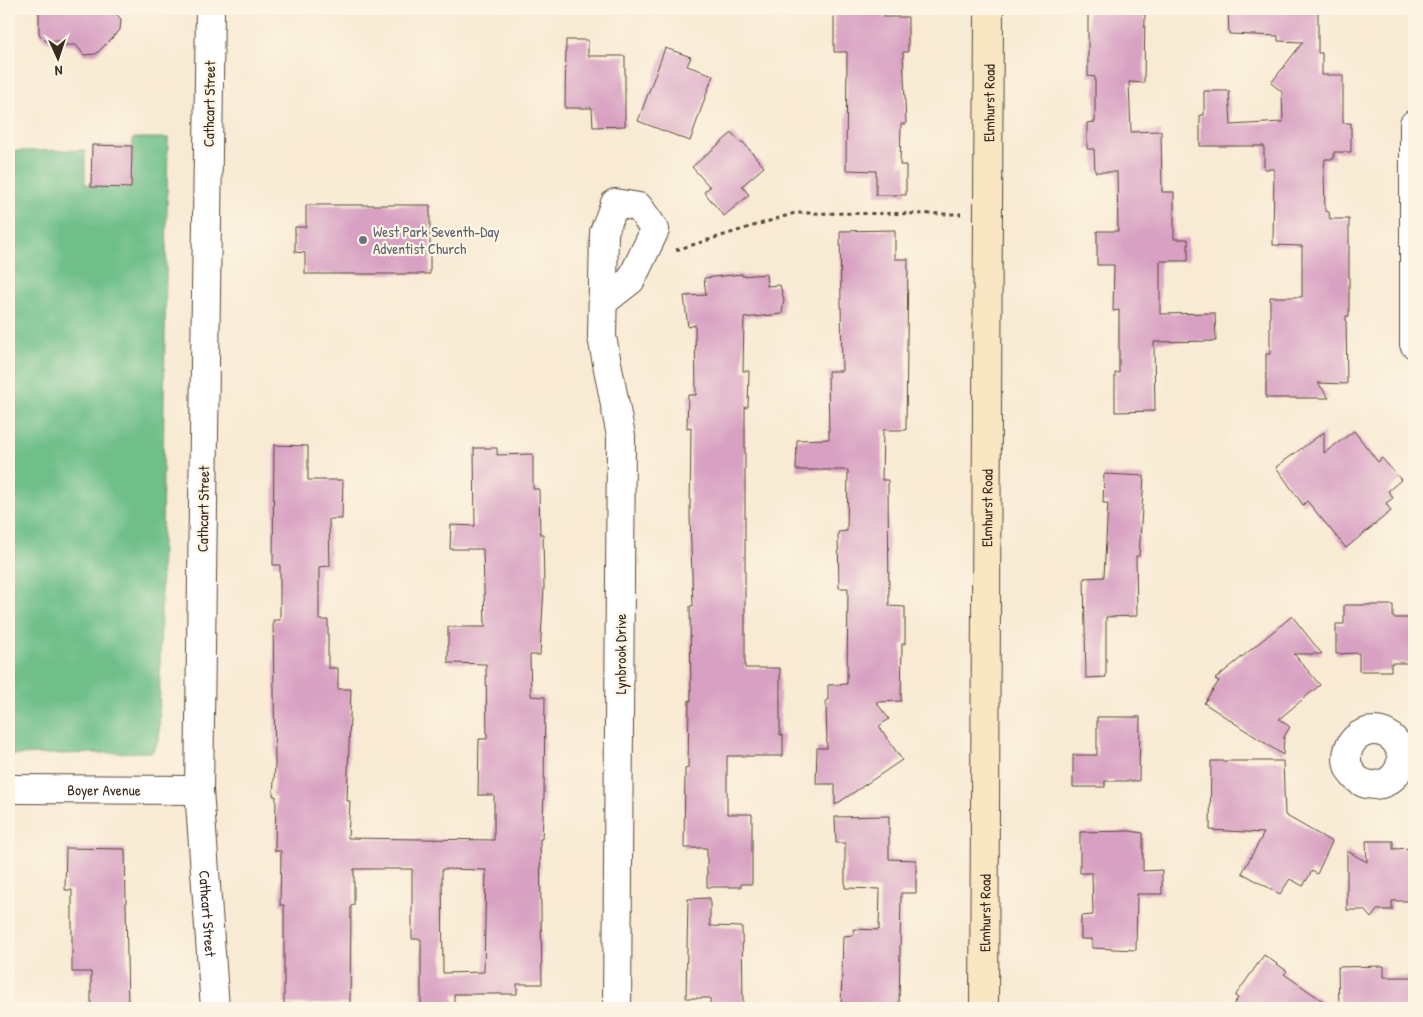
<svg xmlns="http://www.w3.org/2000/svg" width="1423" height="1017" viewBox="0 0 1423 1017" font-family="'Patrick Hand',sans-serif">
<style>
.forest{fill:#70bf8a;stroke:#567454}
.building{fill:#d8a0c2;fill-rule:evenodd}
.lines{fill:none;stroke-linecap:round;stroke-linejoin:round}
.street-casing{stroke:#574739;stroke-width:30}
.secondary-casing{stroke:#574739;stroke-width:30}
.path{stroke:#574739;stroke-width:3;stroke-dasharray:4 4;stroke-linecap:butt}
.street{stroke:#fff;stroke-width:28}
.secondary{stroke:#f9e7c3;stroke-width:28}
.worship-dot{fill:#6b7280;stroke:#fcf5e5;stroke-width:2}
.labels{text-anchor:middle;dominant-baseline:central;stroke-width:4.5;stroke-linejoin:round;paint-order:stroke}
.street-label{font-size:15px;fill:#3b2a1e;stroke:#fcf5e5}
.worship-label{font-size:15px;fill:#5b616d;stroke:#fcf5e5;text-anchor:start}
</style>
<rect width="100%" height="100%" fill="#fcf5e5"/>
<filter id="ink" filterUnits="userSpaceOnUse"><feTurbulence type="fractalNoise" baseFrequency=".02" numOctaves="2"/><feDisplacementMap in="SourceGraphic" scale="10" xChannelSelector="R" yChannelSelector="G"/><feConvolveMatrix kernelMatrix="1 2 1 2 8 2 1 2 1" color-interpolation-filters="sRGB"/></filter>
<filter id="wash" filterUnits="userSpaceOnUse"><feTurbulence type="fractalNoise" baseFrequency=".0096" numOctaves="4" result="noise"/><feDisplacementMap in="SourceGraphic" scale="20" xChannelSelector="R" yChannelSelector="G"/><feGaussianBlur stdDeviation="1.12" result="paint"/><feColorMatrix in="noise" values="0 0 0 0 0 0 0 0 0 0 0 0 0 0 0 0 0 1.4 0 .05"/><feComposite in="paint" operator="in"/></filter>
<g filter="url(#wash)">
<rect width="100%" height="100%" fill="#f8ead3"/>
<!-- forest -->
<path class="forest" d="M 133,138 L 168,138 L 159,740 L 152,752 L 9,755 L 9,151 L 85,150 L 85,184 L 132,186 Z"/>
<g id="blocks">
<!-- building -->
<path class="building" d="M 39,9 L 111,9 L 121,19 L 120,30 L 96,54 L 84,55 L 76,45 L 64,45 L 61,41 L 46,41 L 39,34 Z
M 834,9 L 884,9 L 884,17 L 908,17 L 908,52 L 903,52 L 906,124 L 901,124 L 900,165 L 906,165 L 906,195 L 876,195 L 876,171 L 846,170 L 847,52 L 834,52 Z
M 1088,9 L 1145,9 L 1144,83 L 1129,82 L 1131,132 L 1161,131 L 1162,192 L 1174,192 L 1174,239 L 1188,239 L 1188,261 L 1160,261 L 1160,314 L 1215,313 L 1216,341 L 1154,342 L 1155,411 L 1115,412 L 1115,373 L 1119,373 L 1119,310 L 1113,311 L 1114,265 L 1097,265 L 1097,231 L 1118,231 L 1117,172 L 1095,172 L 1094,149 L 1087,149 L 1087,123 L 1095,122 L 1095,77 L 1088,76 Z
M 1228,9 L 1318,9 L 1318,53 L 1322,53 L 1322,75 L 1343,75 L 1343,123 L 1351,123 L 1351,152 L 1334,152 L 1334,159 L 1325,159 L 1324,169 L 1325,211 L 1329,212 L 1330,219 L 1349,219 L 1349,316 L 1346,316 L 1347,384 L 1318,383 L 1329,398 L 1266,398 L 1266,354 L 1270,354 L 1270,297 L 1302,297 L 1302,246 L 1273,245 L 1274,169 L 1264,169 L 1264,146 L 1200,146 L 1200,115 L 1204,115 L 1204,91 L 1229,91 L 1231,125 L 1283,122 L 1282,92 L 1271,83 L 1303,42 L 1278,41 L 1278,36 L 1229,34 Z
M 566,40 L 588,40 L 588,56 L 625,56 L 625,126 L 593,127 L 592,108 L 565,108 Z
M 665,48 L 691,57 L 687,66 L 713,75 L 690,141 L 638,121 Z
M 732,133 L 741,143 L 743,142 L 764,167 L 742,186 L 749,195 L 724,216 L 704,192 L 710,187 L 692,167 Z
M 92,145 L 132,146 L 131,188 L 91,187 Z
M 306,205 L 430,205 L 430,274 L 305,274 L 305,253 L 295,252 L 295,227 L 306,227 Z
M 895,230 L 895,259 L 908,259 L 906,430 L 883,430 L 882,480 L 888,480 L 889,606 L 905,607 L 905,644 L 902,644 L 901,701 L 876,702 L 889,719 L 879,726 L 902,760 L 835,805 L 835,784 L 816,784 L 817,748 L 827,748 L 826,700 L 828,700 L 828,685 L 847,684 L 848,588 L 839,588 L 838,532 L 847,531 L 848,470 L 796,470 L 797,440 L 829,439 L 828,371 L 842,371 L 840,231 Z
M 742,274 L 742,276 L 766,274 L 767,286 L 780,285 L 784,300 L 782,314 L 744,318 L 743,371 L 749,371 L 748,407 L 745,407 L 745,668 L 780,668 L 780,735 L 783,735 L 783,756 L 727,756 L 727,814 L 752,814 L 752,884 L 741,884 L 741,887 L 707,887 L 707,848 L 684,848 L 685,769 L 688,768 L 689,700 L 691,701 L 690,606 L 693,606 L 690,515 L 691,427 L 687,428 L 688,395 L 696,395 L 695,325 L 688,327 L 684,296 L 706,295 L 704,278 Z
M 1354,431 L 1378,462 L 1382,458 L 1401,480 L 1388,491 L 1393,498 L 1386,503 L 1391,511 L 1346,548 L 1307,501 L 1303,505 L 1276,467 L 1324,432 L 1324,453 Z
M 274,445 L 308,446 L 308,480 L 343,480 L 342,519 L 329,519 L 330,566 L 319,567 L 319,620 L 328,620 L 328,668 L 338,668 L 338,689 L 351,689 L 347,801 L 350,801 L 348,838 L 494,840 L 494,795 L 478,795 L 479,739 L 487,739 L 486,664 L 448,663 L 448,627 L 485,627 L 483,549 L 450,549 L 451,525 L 475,526 L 474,448 L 497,448 L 497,455 L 533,454 L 533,489 L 539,489 L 540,534 L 543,534 L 544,588 L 540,655 L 530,655 L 531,696 L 545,697 L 544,795 L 542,839 L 540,839 L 542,984 L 517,984 L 517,994 L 454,994 L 454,1007 L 421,1007 L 421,939 L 412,939 L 412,869 L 354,869 L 354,905 L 351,906 L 350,1004 L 284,1004 L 284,905 L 280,905 L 281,851 L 275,851 L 276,796 L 273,796 L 275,764 L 273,620 L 280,620 L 280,565 L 273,565 ZM 442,869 L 486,870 L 484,972 L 443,973 Z
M 1104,474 L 1144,476 L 1139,556 L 1136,556 L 1137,616 L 1106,617 L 1106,677 L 1086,678 L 1084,578 L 1104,577 L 1108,503 L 1103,503 Z
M 1344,605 L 1393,605 L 1393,618 L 1414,618 L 1414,663 L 1391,663 L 1391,671 L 1359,671 L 1359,653 L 1336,654 L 1336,624 L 1344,624 Z
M 1292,616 L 1322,654 L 1294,654 L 1320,685 L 1279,719 L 1290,727 L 1284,737 L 1283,755 L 1204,703 L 1219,681 L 1215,679 Z
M 1097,717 L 1140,717 L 1139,781 L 1105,781 L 1105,787 L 1073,787 L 1073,755 L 1097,755 Z
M 1211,761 L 1283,761 L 1285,815 L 1332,842 L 1317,874 L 1312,871 L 1303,886 L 1290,879 L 1280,894 L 1242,873 L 1264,833 L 1210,830 Z
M 889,816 L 889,859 L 916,860 L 916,893 L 901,893 L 899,1008 L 841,1008 L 843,936 L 854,935 L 853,929 L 879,930 L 880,889 L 845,888 L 845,843 L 836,843 L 835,817 Z
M 1130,831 L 1143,833 L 1143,871 L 1162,870 L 1162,894 L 1137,894 L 1136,950 L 1092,948 L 1092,939 L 1081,939 L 1081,916 L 1093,915 L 1092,873 L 1080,873 L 1080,832 Z
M 1366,841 L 1393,841 L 1393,849 L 1414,848 L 1414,901 L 1392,901 L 1392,910 L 1377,910 L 1371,918 L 1364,910 L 1347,910 L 1347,851 L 1367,862 Z
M 66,848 L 125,849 L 128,1008 L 91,1008 L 91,972 L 72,972 L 72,890 L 65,890 Z
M 710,898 L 710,926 L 742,927 L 743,1006 L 710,1007 L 710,998 L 686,998 L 688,899 Z
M 1264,955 L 1287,971 L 1284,974 L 1333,1008 L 1231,1008 L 1238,998 L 1235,996 Z
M 1384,966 L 1384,977 L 1414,977 L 1414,1008 L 1339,1008 L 1338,967 Z"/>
</g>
</g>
<g filter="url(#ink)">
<use href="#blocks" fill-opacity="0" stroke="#574739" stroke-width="1"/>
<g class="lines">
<!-- street casing -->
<g class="street-casing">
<g id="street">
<path id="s1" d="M 210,9 L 199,790 L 215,1008"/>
<path d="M 1414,124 L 1414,344"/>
<path d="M 603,302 L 631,280 L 655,230 L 639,207 L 615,203 L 604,232 L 602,337 L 621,436 L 617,1008"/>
<circle cx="1374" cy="758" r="27"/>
<path id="s2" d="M 9,789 L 199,790"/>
</g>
</g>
<!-- secondary casing -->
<g class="secondary-casing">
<g id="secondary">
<path id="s3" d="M 984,1008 L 989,9"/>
</g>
</g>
<!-- path -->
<path class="path" d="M 676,250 L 795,213 L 961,214"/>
<!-- street -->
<use href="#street" class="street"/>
<!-- secondary -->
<use href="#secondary" class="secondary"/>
</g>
</g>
<!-- markers -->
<circle class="worship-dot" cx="363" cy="240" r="5"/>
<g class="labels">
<!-- street labels -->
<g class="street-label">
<text transform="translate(209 104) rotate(-89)">Cathcart Street</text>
<text stroke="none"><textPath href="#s3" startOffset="905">Elmhurst Road</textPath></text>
<text stroke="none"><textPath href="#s3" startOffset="500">Elmhurst Road</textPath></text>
<text transform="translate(203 509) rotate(-89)">Cathcart Street</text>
<text transform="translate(620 654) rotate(-90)">Lynbrook Drive</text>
<text stroke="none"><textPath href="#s2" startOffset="95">Boyer Avenue</textPath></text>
<text stroke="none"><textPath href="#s1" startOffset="905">Cathcart Street</textPath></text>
<text stroke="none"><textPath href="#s3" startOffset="95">Elmhurst Road</textPath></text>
</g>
<!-- worship labels -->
<g class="worship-label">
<text x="373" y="231">West Park Seventh-Day<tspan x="373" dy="17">Adventist Church</tspan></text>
</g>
</g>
<!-- margin -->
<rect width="1423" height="1017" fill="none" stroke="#fcf5e5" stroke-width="30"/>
<!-- north arrow -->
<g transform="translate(58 58) rotate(177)" stroke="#fcf5e5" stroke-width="4" paint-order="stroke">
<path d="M0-4L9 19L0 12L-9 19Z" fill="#3b2a1e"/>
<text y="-8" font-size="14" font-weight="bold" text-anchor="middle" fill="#3b2a1e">N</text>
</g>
</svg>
